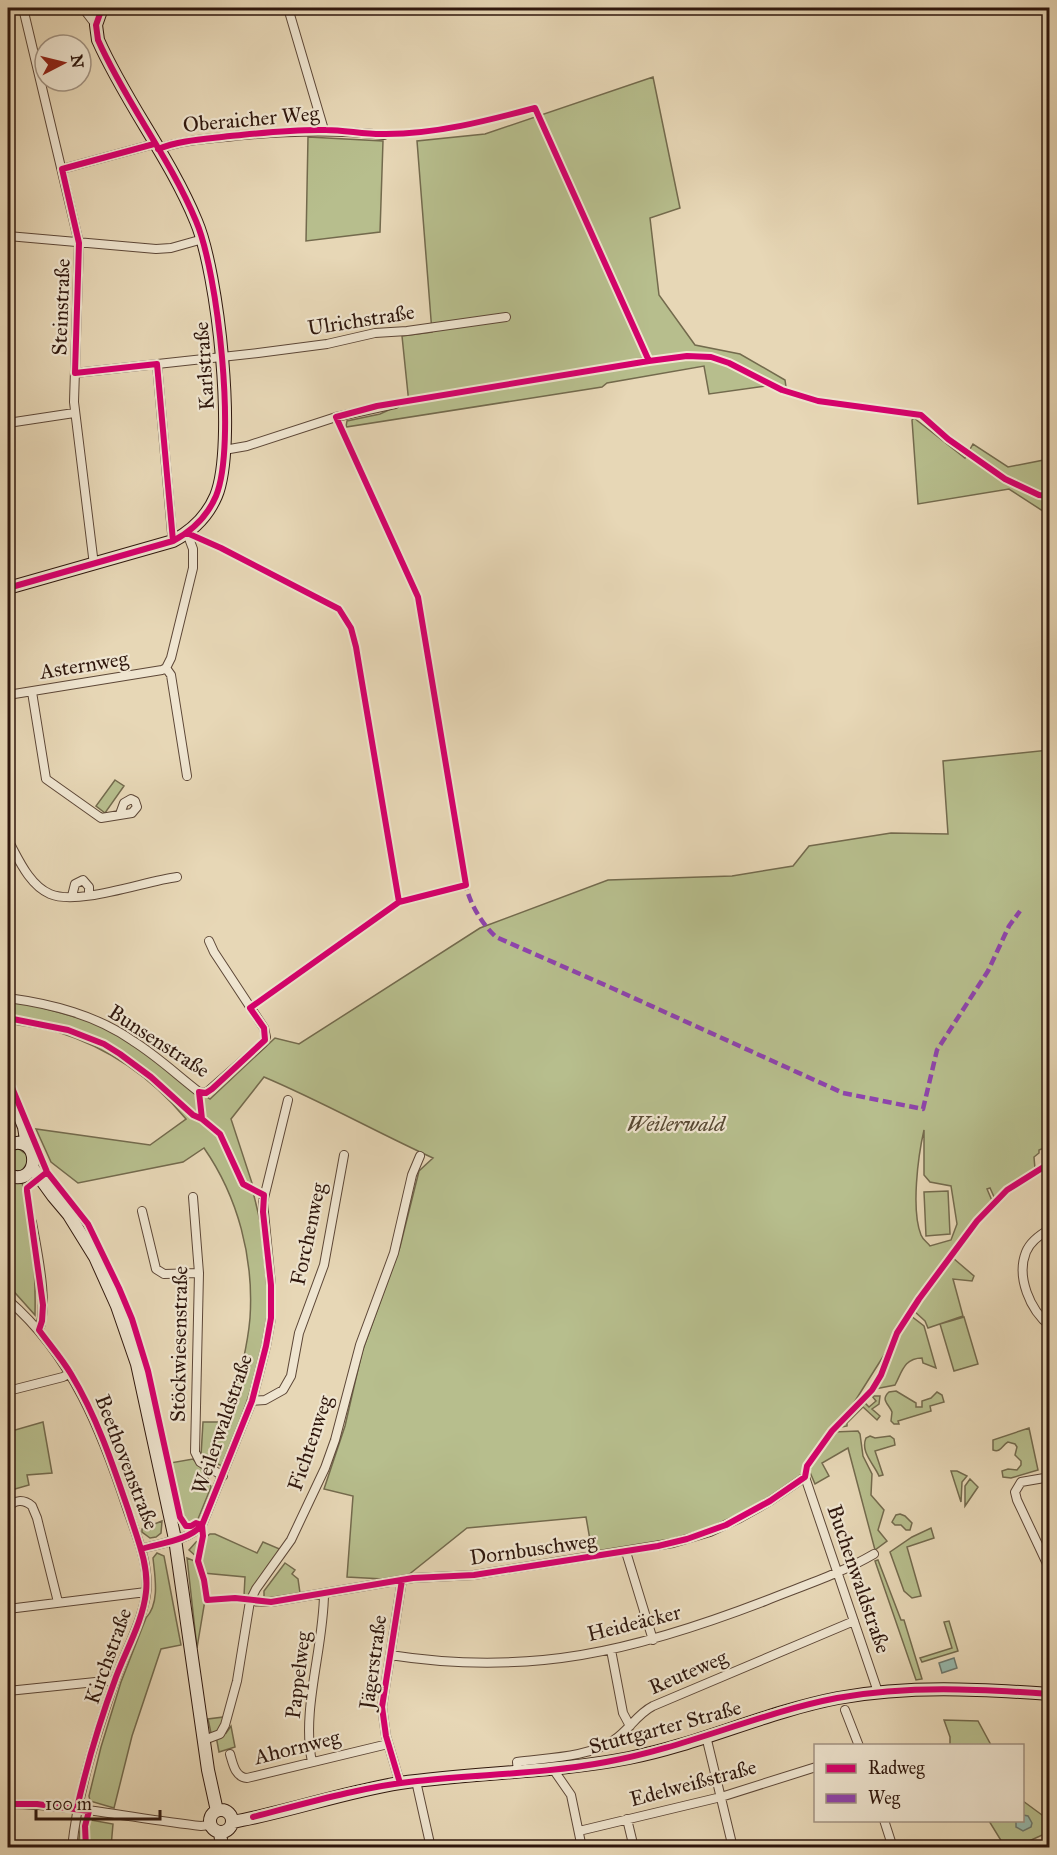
<svg xmlns="http://www.w3.org/2000/svg" width="1057" height="1855" viewBox="0 0 1057 1855" font-family="'IM FELL Great Primer',serif">
<style>
.green{fill:#b7be8d;stroke:#736a4d;stroke-width:1.5;fill-rule:evenodd}
.water{fill:#97baae;stroke:#6d796e;stroke-width:1.5}
.lines{fill:none;stroke-linecap:round;stroke-linejoin:round}
.minor-casing{stroke:#5d4737;stroke-width:10}
.secondary-casing{stroke:#2f170d;stroke-width:14}
.minor{stroke:#efe5d0;stroke-width:8}
.secondary{stroke:#efe5d0;stroke-width:12}
.quiet{stroke:#8e44ad;stroke-width:4.5;stroke-dasharray:9 4.5;stroke-linecap:butt}
.cycleway-casing{stroke:#efe5d0;stroke-width:10}
.cycleway{stroke:#d6006c;stroke-width:6}
.labels{text-anchor:middle;dominant-baseline:central;stroke-width:4.5;stroke-linejoin:round;paint-order:stroke}
.street-label{font-size:21px;fill:#2f170d;stroke:#efe5d0}
.park-label{font-size:21px;font-style:italic;fill:#584933;stroke:#efe5d0}
</style>
<rect width="100%" height="100%" fill="#e7d7b6"/>
<filter id="stains"><feTurbulence type="fractalNoise" baseFrequency=".00333" numOctaves="4"/><feColorMatrix values="0 0 0 0 .2 0 0 0 0 .09 0 0 0 0 .02 0 0 0 .5 -.17"/></filter>
<radialGradient id="worn" r=".72"><stop offset=".6" stop-color="#630" stop-opacity="0"/><stop offset="1" stop-color="#630" stop-opacity=".3"/></radialGradient>
<!-- green -->
<path class="green" d="M 653,77 L 680,208 L 650,218 L 659,295 L 695,345 L 740,354 L 785,380 L 786,387 L 767,384 L 766,386 L 709,394 L 704,366 L 607,383 L 602,387 L 346,427 L 347,421 L 380,414 L 393,408 L 409,404 L 402,336 L 432,332 L 417,141 L 485,134 Z
M 308,137 L 383,141 L 380,232 L 306,241 Z
M 914,418 L 965,458 L 973,444 L 1008,467 L 1049,459 L 1049,515 L 1009,489 L 918,504 L 912,420 Z
M 1049,750 L 1049,1146 L 1039,1150 L 1039,1153 L 1034,1157 L 1035,1169 L 1008,1187 L 995,1199 L 990,1188 L 987,1189 L 993,1203 L 920,1299 L 900,1330 L 911,1316 L 924,1326 L 936,1368 L 923,1363 L 922,1358 C 904,1358 902,1372 895,1385 L 875,1389 L 888,1363 L 898,1333 L 843,1420 L 859,1406 L 865,1403 L 869,1407 L 876,1401 L 872,1396 L 880,1396 L 879,1404 L 872,1409 L 880,1416 L 877,1420 L 863,1407 L 847,1423 L 847,1426 L 842,1427 L 840,1424 L 834,1432 L 858,1431 L 860,1434 L 863,1456 L 872,1474 L 871,1495 L 884,1510 L 878,1530 L 887,1541 L 875,1550 L 848,1448 L 822,1463 L 829,1476 L 815,1484 L 809,1470 L 805,1477 L 710,1532 L 593,1557 L 586,1517 L 467,1528 L 402,1580 L 347,1577 L 353,1496 L 324,1489 L 345,1426 L 362,1352 L 400,1247 L 419,1171 L 433,1158 C 376,1132 321,1101 264,1077 L 231,1119 L 252,1183 L 244,1182 L 223,1133 L 220,1137 L 240,1187 L 253,1192 C 264,1234 272,1277 268,1320 C 267,1331 263,1342 261,1352 C 252,1392 238,1428 222,1466 L 201,1456 L 203,1422 L 227,1422 C 236,1388 247,1353 250,1318 C 254,1258 238,1197 204,1148 L 183,1162 L 78,1183 L 51,1162 L 36,1129 L 150,1145 L 186,1119 C 152,1078 109,1048 58,1032 C 41,1028 24,1026 8,1023 L 8,998 L 107,1026 L 210,1099 L 275,1038 L 299,1044 L 480,928 L 608,880 L 732,876 L 793,866 L 809,846 L 891,833 L 948,834 L 943,761 ZM 924,1130 L 924,1175 L 930,1182 L 951,1186 L 957,1224 L 951,1240 L 930,1246 C 927,1242 923,1240 921,1235 C 911,1210 918,1156 924,1130 Z
M 115,780 L 124,786 L 105,813 L 96,806 Z
M 8,1101 C 11,1113 19,1131 8,1141 Z
M 19,1149 L 27,1155 L 28,1162 L 22,1171 L 11,1171 L 8,1169 L 8,1153 L 12,1150 Z
M 8,1182 L 22,1182 C 32,1226 36,1270 35,1315 L 8,1285 Z
M 948,1191 L 950,1234 L 926,1236 L 924,1192 Z
M 953,1258 L 974,1276 L 972,1281 L 953,1279 L 963,1316 L 928,1328 L 925,1321 L 914,1311 Z
M 964,1317 L 978,1364 L 954,1371 L 940,1324 Z
M 896,1391 L 916,1403 L 916,1407 L 922,1407 L 922,1401 L 931,1398 L 937,1392 L 942,1395 L 944,1402 L 930,1406 L 931,1411 L 898,1421 L 899,1424 L 894,1424 L 891,1421 L 892,1412 C 889,1404 880,1400 889,1392 Z
M 43,1422 L 52,1473 L 27,1475 L 29,1485 L 8,1491 L 8,1432 Z
M 1029,1428 L 1038,1470 L 1011,1478 L 1003,1477 L 1002,1471 L 1008,1469 L 1017,1470 L 1021,1465 L 1021,1461 L 1015,1455 L 1017,1447 L 1015,1444 L 1008,1442 C 1002,1445 1001,1453 993,1450 L 993,1440 Z
M 870,1436 L 875,1438 L 890,1436 L 894,1439 L 895,1445 L 875,1451 L 883,1475 L 879,1476 C 874,1464 860,1452 866,1438 Z
M 193,1459 L 206,1473 L 211,1487 L 198,1519 L 195,1524 L 188,1526 L 182,1517 L 170,1463 Z
M 951,1471 L 957,1471 L 967,1476 L 962,1482 L 961,1502 Z
M 970,1479 L 978,1487 L 965,1506 L 965,1486 Z
M 900,1514 L 905,1516 L 912,1523 L 910,1530 L 906,1530 L 901,1525 L 895,1525 L 892,1522 L 896,1515 Z
M 162,1521 L 161,1533 L 156,1537 L 150,1538 L 142,1532 L 142,1529 Z
M 931,1528 L 934,1538 L 907,1547 L 921,1596 L 912,1598 L 904,1591 L 890,1552 L 912,1537 Z
M 210,1534 L 215,1534 L 257,1553 L 263,1542 L 282,1550 L 248,1598 L 244,1596 L 245,1577 L 203,1573 L 200,1562 L 205,1538 Z
M 203,1538 L 199,1558 L 198,1558 L 189,1550 L 196,1542 Z
M 157,1553 L 164,1556 L 181,1645 L 161,1649 L 132,1736 L 114,1808 L 90,1801 L 89,1796 L 101,1747 L 121,1682 L 146,1618 C 160,1603 155,1577 153,1558 Z
M 187,1558 L 197,1562 L 205,1600 L 197,1648 Z
M 878,1560 L 901,1620 L 904,1620 L 922,1679 L 916,1680 L 875,1561 Z
M 285,1563 L 295,1570 L 292,1574 L 298,1579 L 300,1593 L 267,1598 L 264,1597 L 264,1591 Z
M 949,1621 L 958,1651 L 922,1662 L 920,1658 L 952,1648 L 944,1622 Z
M 224,1717 L 221,1728 L 226,1733 L 231,1726 L 235,1747 L 219,1752 L 216,1736 L 211,1733 L 208,1719 Z
M 944,1720 L 978,1721 L 991,1745 L 950,1745 L 950,1737 Z
M 1023,1801 L 1042,1815 L 1049,1812 L 1049,1832 L 1018,1846 L 1005,1847 L 989,1821 L 1022,1820 Z
M 91,1820 L 113,1824 L 111,1847 L 78,1847 L 81,1822 Z"/>
<!-- water -->
<path class="water" d="M 954,1658 L 957,1668 L 942,1673 L 939,1663 Z
M 1023,1815 L 1028,1816 L 1032,1823 L 1031,1827 L 1023,1831 L 1016,1827 L 1016,1821 L 1022,1820 Z"/>
<g class="lines">
<!-- minor casing -->
<g class="minor-casing">
<path id="minor" d="M 23,8 L 79,243 L 74,402 L 94,565
M 83,8 L 96,25
M 288,8 L 324,130
M 158,149 C 179,141 203,139 226,137 C 279,131 330,129 384,135
M 62,169 L 154,144
M 8,236 L 156,249 L 171,248 L 203,239
M 157,364 L 172,533
M 75,373 L 258,353 L 327,344 L 375,333 L 407,331 L 506,317
M 8,423 L 74,413
M 224,450 L 247,446 L 336,417 L 395,404
M 166,668 L 171,658 L 193,568 L 193,549 L 187,533
M 166,668 L 171,675 L 187,776
M 32,692 L 46,779 L 101,818 L 132,813 L 137,807 L 135,801 L 131,799 L 124,803 L 120,814
M 8,695 L 162,670 L 166,668
M 8,840 C 18,858 29,885 50,894 C 78,906 145,881 177,877
M 72,896 L 75,884 L 83,880 L 89,887 L 89,895
M 8,998 C 52,1004 96,1015 133,1041 C 157,1056 177,1075 199,1092 L 206,1093 L 263,1043 L 266,1037 L 264,1028 L 214,952 L 209,941
M 193,1197 L 199,1273 L 195,1452 L 200,1462 L 223,1476
M 142,1211 L 156,1269 L 164,1274 L 199,1273
M 32,1222 C 37,1252 49,1303 39,1330
M 1050,1229 C 1041,1234 1030,1242 1026,1252 C 1016,1277 1030,1310 1050,1326
M 8,1300 C 72,1355 102,1432 128,1511 C 137,1537 150,1566 146,1595 C 141,1624 125,1652 115,1680 C 96,1735 78,1790 72,1848
M 8,1391 L 63,1377 L 70,1373
M 252,1401 L 265,1400 L 283,1390 L 291,1376 L 299,1333 L 324,1265 L 344,1155
M 1050,1477 L 1021,1482 L 1015,1492 L 1017,1500 L 1050,1570
M 8,1509 C 13,1499 24,1499 32,1506 L 37,1518 L 58,1602
M 141,1549 C 160,1543 188,1541 202,1525 L 252,1401 L 266,1346 L 271,1318 L 271,1285 L 263,1202 L 288,1100
M 626,1552 L 653,1640
M 250,1601 L 271,1602 L 413,1578 L 474,1575 L 673,1543 L 710,1532 L 740,1518 L 770,1501 L 805,1477 L 878,1692
M 8,1609 L 146,1592
M 611,1650 L 623,1713 L 630,1726
M 390,1655 C 530,1677 635,1651 765,1601 C 802,1586 840,1574 874,1554
M 8,1691 L 115,1680
M 845,1710 L 859,1746
M 706,1736 L 733,1848
M 204,1740 L 220,1734 L 225,1725 L 237,1681 L 250,1601 L 256,1589 L 291,1540 L 325,1468 L 335,1440 L 360,1345 L 394,1253 L 412,1175 L 420,1156
M 230,1754 C 233,1764 235,1777 247,1778 L 388,1744
M 312,1762 C 301,1710 324,1647 324,1593
M 553,1769 L 571,1795 L 582,1848
M 518,1773 L 517,1762 C 545,1758 591,1757 614,1740 C 629,1730 637,1714 653,1706 L 854,1621
M 416,1781 L 431,1848
M 400,1783 L 386,1736 L 382,1707 L 402,1580
M 8,1804 C 73,1804 136,1819 201,1826 L 210,1825
M 627,1819 L 634,1848
M 884,1820 L 893,1848
M 579,1831 L 721,1797 L 816,1767"/>
</g>
<!-- secondary casing -->
<g class="secondary-casing">
<path id="secondary" d="M 8,588 L 173,541 C 192,531 207,517 216,496 C 237,445 218,272 196,221 C 170,158 126,103 98,40 L 96,25 L 102,8
M 8,1088 L 24,1127 L 27,1146
M 8,1145 C 42,1131 41,1189 8,1175
M 32,1167 L 53,1196 L 69,1215 L 95,1257 L 117,1306 L 137,1364 L 175,1539 L 208,1770 L 217,1811
M210 1821a11 11 0 1 1 22 0a11 11 0 1 1-22 0Z
M 232,1822 C 289,1812 343,1792 400,1783 C 476,1772 553,1773 629,1758 C 700,1744 766,1712 838,1698 C 909,1685 978,1689 1050,1694
M 220,1832 L 222,1848"/>
</g>
<!-- minor -->
<use href="#minor" class="minor"/>
<!-- secondary -->
<use href="#secondary" class="secondary"/>
<!-- quiet -->
<path class="quiet" d="M 465,881 C 468,901 481,923 496,937 L 614,989 L 843,1093 L 923,1109 L 937,1050 L 988,971 L 1009,926 L 1020,911"/>
<!-- cycleway casing -->
<g class="cycleway-casing">
<path id="cycleway" d="M 154,144 L 62,169 L 79,243 L 75,373 L 157,364 L 173,541
M 158,149 C 180,140 206,139 230,136 C 261,133 294,129 326,130 C 346,130 366,135 386,134 C 436,134 486,121 535,108 L 649,361
M 187,533 L 221,548 L 339,609 L 351,628 L 356,647 L 399,902
M 8,588 L 173,541 C 192,531 207,517 216,496 C 237,445 218,272 196,221 C 170,158 126,103 98,40 L 96,25 L 102,8
M 8,1018 L 68,1030 L 104,1044 L 120,1054 L 151,1077 L 193,1115 L 202,1119 L 220,1134 L 243,1184 L 264,1195 L 263,1212 L 271,1285 L 271,1318 L 266,1346 L 252,1401 L 202,1525 C 188,1541 160,1543 141,1549
M 8,1078 L 47,1172 L 88,1224 L 119,1288 L 132,1319 L 148,1371 L 180,1517 L 186,1526 L 191,1526 L 196,1523 L 202,1525
M 202,1119 L 199,1092 L 206,1093 L 212,1089 L 265,1040 L 264,1028 L 250,1008 L 399,902 L 466,885 L 418,597 L 336,417 L 377,406 L 649,361 L 687,356 L 711,357 L 729,363 L 782,390 L 818,401 L 921,415 L 948,439 L 1005,479 L 1039,495 L 1050,496
M 47,1172 L 27,1188 L 27,1191 L 43,1305 L 42,1321 L 39,1330 C 50,1345 62,1359 71,1374 C 97,1417 113,1465 129,1512 C 137,1538 149,1565 146,1592 C 143,1621 126,1650 116,1677 C 100,1720 87,1764 77,1808
M 202,1525 L 203,1536 L 198,1561 L 204,1580 L 207,1600 L 235,1598 L 271,1602 L 413,1578 L 474,1575 L 658,1546 L 687,1539 L 726,1525 L 770,1501 L 805,1477 L 807,1466 L 832,1431 L 872,1390 L 881,1375 L 897,1333 L 919,1299 L 977,1221 L 1007,1190 L 1050,1163
M 400,1783 L 386,1736 L 382,1707 L 402,1580
M 8,1804 L 37,1804 L 89,1811 L 85,1826 L 86,1848
M 253,1817 C 307,1803 361,1787 417,1781 C 480,1774 544,1774 606,1762 C 685,1748 759,1713 837,1698 C 908,1685 978,1689 1050,1694"/>
</g>
<!-- cycleway -->
<use href="#cycleway" class="cycleway"/>
</g>
<g class="labels">
<!-- street labels -->
<g class="street-label">
<text transform="translate(251 119) rotate(-5)">Oberaicher Weg</text>
<text transform="translate(61 307) rotate(-88)">Steinstraße</text>
<text transform="translate(361 320) rotate(-9)">Ulrichstraße</text>
<text transform="translate(204 366) rotate(-94)">Karlstraße</text>
<text transform="translate(84 665) rotate(-9)">Asternweg</text>
<text transform="translate(159 1041) rotate(33)">Bunsenstraße</text>
<text transform="translate(308 1234) rotate(-78)">Forchenweg</text>
<text transform="translate(179 1344) rotate(-89)">Stöckwiesenstraße</text>
<text transform="translate(222 1424) rotate(-71)">Weilerwaldstraße</text>
<text transform="translate(310 1443) rotate(-71)">Fichtenweg</text>
<text transform="translate(127 1462) rotate(69)">Beethovenstraße</text>
<text transform="translate(533 1549) rotate(-8)">Dornbuschweg</text>
<text transform="translate(859 1579) rotate(71)">Buchenwaldstraße</text>
<text transform="translate(634 1623) rotate(-14)">Heideäcker</text>
<text transform="translate(108 1656) rotate(-70)">Kirchstraße</text>
<text transform="translate(373 1662) rotate(-82)">Jägerstraße</text>
<text transform="translate(688 1672) rotate(-23)">Reuteweg</text>
<text transform="translate(298 1675) rotate(-83)">Pappelweg</text>
<text transform="translate(665 1727) rotate(-15)">Stuttgarter Straße</text>
<text transform="translate(297 1747) rotate(-14)">Ahornweg</text>
<text transform="translate(693 1783) rotate(-15)">Edelweißstraße</text>
</g>
<!-- park labels -->
<g class="park-label">
<text x="676" y="1124">Weilerwald</text>
</g>
</g>
<!-- margin -->
<rect width="1057" height="1855" fill="none" stroke="#e7d7b6" stroke-width="30"/>
<rect x="9" y="9" width="1039" height="1837" fill="none" stroke="#2f170d" stroke-width="3"/>
<rect x="15" y="15" width="1027" height="1825" fill="none" stroke="#2f170d" stroke-width="1.5"/>
<!-- legend -->
<rect x="814" y="1744" width="210" height="78" fill="#efe5d0" stroke="#a29382" stroke-width="1.5"/>
<rect x="826" y="1764" width="30" height="9" fill="#d6006c" stroke="#a29382" stroke-width="1.5"/>
<text x="868" y="1774" font-size="18" fill="#2f170d">Radweg</text>
<rect x="826" y="1794" width="30" height="9" fill="#8e44ad" stroke="#a29382" stroke-width="1.5"/>
<text x="868" y="1804" font-size="18" fill="#2f170d">Weg</text>
<!-- north arrow -->
<g transform="translate(63 63) rotate(83)"><circle r="28" fill="#efe5d0" stroke="#a29382" stroke-width="1.5"/>
<path d="M0-4.5L10 22L0 15L-10 22Z" fill="#8f2418"/>
<text y="-9" font-size="16" font-weight="bold" text-anchor="middle" fill="#2f170d">N</text>
</g>
<!-- scale -->
<path d="M36 1810v9h124v-9" fill="none" stroke="#2f170d" stroke-width="3"/>
<text x="45" y="1810" font-size="18" fill="#2f170d" stroke="#efe5d0" stroke-width="4.5" paint-order="stroke">100 m</text>
<rect width="100%" height="100%" filter="url(#stains)"/>
<rect width="100%" height="100%" fill="url(#worn)"/>
</svg>
